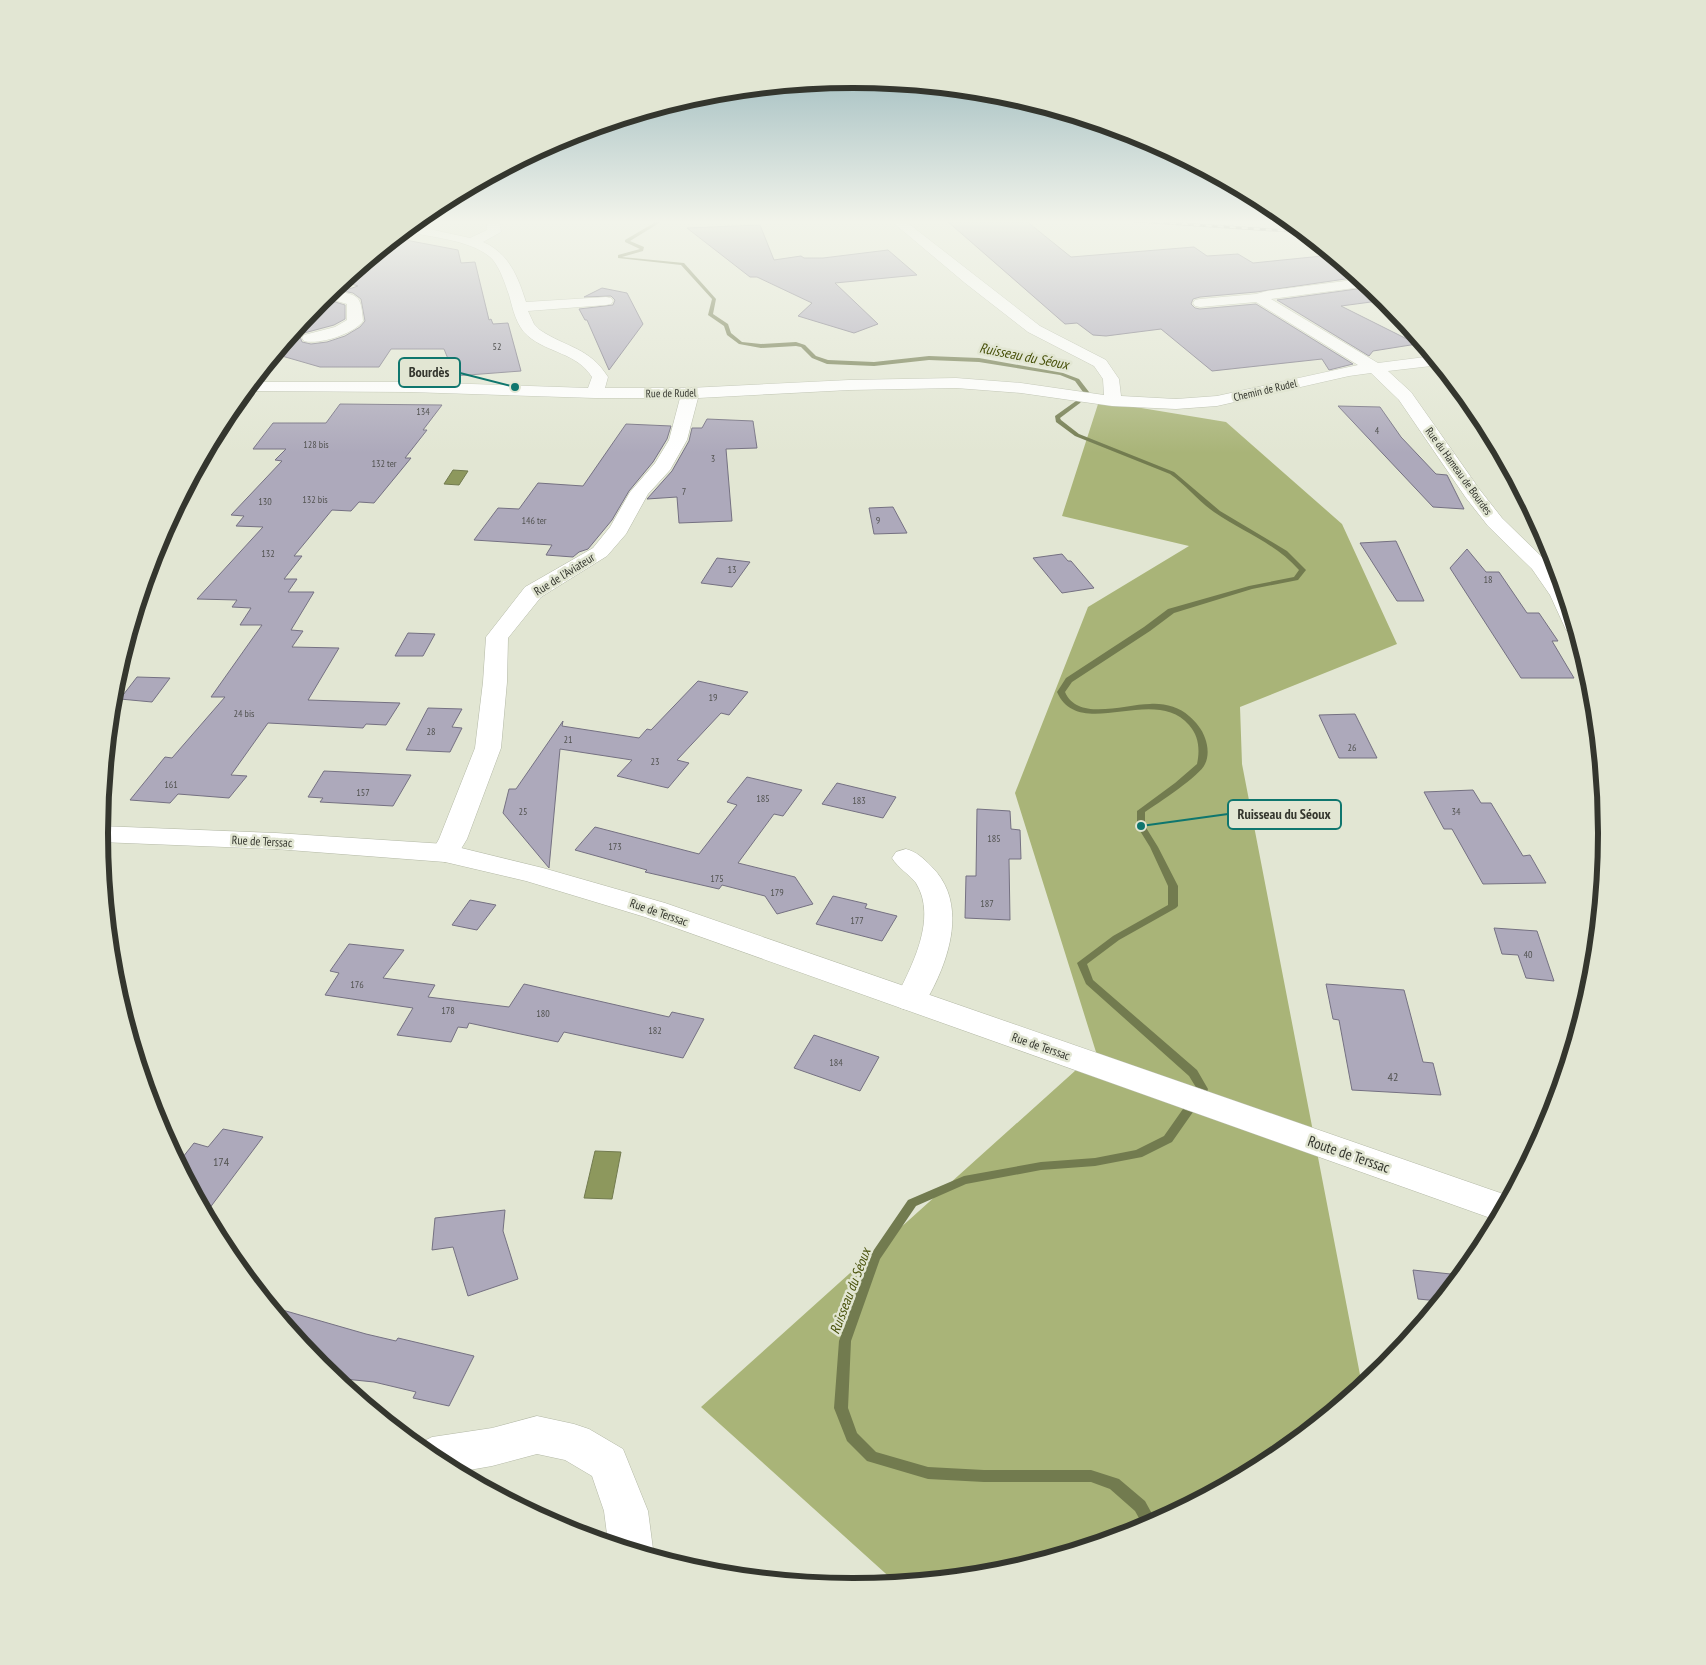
<svg xmlns="http://www.w3.org/2000/svg" width="1706" height="1665" viewBox="0 0 1706 1665" font-family="'PT Sans Narrow',sans-serif">
<style>
.forest{fill:#a9b478}
.water{fill:#8d985d;stroke:#727b4f}
.lines{fill:none;stroke-linecap:round;stroke-linejoin:round}
.stream{fill:#727b4f;fill-rule:evenodd}
.building{fill:#ada9bb;stroke:#757182}
.minor-casing{stroke:#b4b9a6;stroke-width:1}
.tertiary-casing{stroke:#b4b9a6;stroke-width:1}
.minor{fill:#fff;fill-rule:evenodd}
.tertiary{fill:#fff;fill-rule:evenodd}
.rail-casing{stroke:#4f5248;stroke-width:3}
.rail{stroke:#e2e6d3;stroke-width:2;stroke-dasharray:6;stroke-linecap:butt}
.labels{text-anchor:middle;dominant-baseline:central;stroke-width:5;stroke-linejoin:round;paint-order:stroke}
.number-label{font-size:10px;fill:#525351}
.far-street-label{font-size:11px;fill:#34362e;stroke:#e2e6d3}
.street-label{font-size:12px;fill:#34362e;stroke:#e2e6d3}
.near-number-label{font-size:12px;fill:#525351}
.water-label{font-size:14px;font-style:italic;fill:#48510a;stroke:#e2e6d3}
.near-street-label{font-size:15px;fill:#34362e;stroke:#e2e6d3}
.rim{fill:none;stroke:#34362e;stroke-width:6}
.leader{fill:none;stroke:#0f766e;stroke-width:2}
.callout-dot{fill:#0f766e;stroke:#e2e6d3;stroke-width:2}
.callout{fill:#e2e6d3;stroke:#0f766e;stroke-width:2}
.callout-label{font-size:14px;text-anchor:middle;font-weight:bold;fill:#34362e}
</style>
<rect width="100%" height="100%" fill="#e2e6d3"/>
<!-- forest -->
<path class="forest" d="M 1099,401 L 1226,422 L 1342,524 L 1397,644 L 1240,707 L 1242,764 L 1362,1385 L 1272,1459 L 1141,1529 L 1000,1572 L 895,1582 L 701,1407 L 1096,1052 L 1015,793 L 1088,607 L 1189,546 L 1062,516 Z"/>
<!-- water -->
<path class="water" d="M 453,470 L 468,471 L 459,485 L 444,484 Z
M 595,1151 L 621,1152 L 612,1199 L 584,1198 Z"/>
<g class="lines">
<!-- stream -->
<path class="stream" d="M 659,220 L 664,220 L 630,241 L 644,247 L 643,251 L 622,257 L 684,263 L 716,299 L 713,314 L 728,324 L 731,333 L 742,342 L 761,344 L 796,342 L 805,345 L 816,356 L 828,360 L 874,362 L 929,356 L 979,358 L 1063,373 L 1079,379 L 1089,392 L 1080,403 L 1060,418 L 1061,420 L 1079,434 L 1174,472 L 1220,511 L 1287,551 L 1306,570 L 1298,580 L 1252,589 L 1174,613 L 1150,631 L 1072,682 L 1065,692 C 1078,722 1125,704 1150,704 C 1164,703 1179,707 1189,716 C 1196,722 1202,729 1205,738 C 1208,746 1209,756 1205,764 C 1201,775 1157,804 1145,812 L 1145,826 L 1158,847 L 1178,886 L 1178,906 L 1176,908 L 1119,940 L 1087,964 L 1093,980 L 1197,1070 L 1208,1089 L 1207,1092 L 1172,1142 L 1142,1157 L 1095,1166 L 1041,1170 L 966,1184 L 916,1206 L 880,1259 L 851,1341 L 848,1408 L 857,1433 L 876,1452 L 928,1467 L 984,1470 L 1091,1470 L 1119,1479 L 1145,1501 L 1156,1521 L 1144,1527 L 1135,1511 L 1110,1489 L 1091,1482 L 984,1482 L 928,1479 L 867,1461 L 847,1441 L 834,1408 L 839,1341 L 869,1257 L 908,1200 L 964,1176 L 1041,1162 L 1095,1158 L 1136,1150 L 1164,1136 L 1197,1089 L 1189,1076 L 1086,984 L 1077,963 L 1113,936 L 1168,905 L 1168,886 L 1150,847 L 1137,826 L 1137,811 L 1175,783 L 1197,764 C 1200,750 1199,736 1189,725 C 1154,684 1079,742 1057,692 L 1066,678 L 1144,627 L 1168,609 L 1249,586 L 1294,577 L 1299,570 C 1275,543 1243,532 1214,512 C 1198,501 1186,485 1170,474 L 1075,436 L 1056,422 L 1055,416 L 1076,401 L 1083,392 L 1075,381 L 1060,375 L 979,362 L 929,360 L 874,366 L 827,364 L 812,358 L 801,347 L 796,346 L 761,348 L 739,344 L 727,335 L 724,326 L 708,315 L 712,299 L 681,265 L 618,258 L 618,255 L 640,249 L 625,242 L 625,240 Z"/>
</g>
<!-- building -->
<path class="building" d="M 946,220 L 1025,220 L 1071,257 L 1194,247 L 1207,256 L 1238,254 L 1253,263 L 1332,255 L 1359,277 L 1256,292 L 1200,297 L 1193,299 L 1191,304 L 1195,308 L 1200,309 L 1256,304 L 1353,364 L 1329,370 L 1322,359 L 1212,371 L 1161,329 L 1106,336 L 1093,335 L 1077,323 L 1065,324 Z
M 760,225 L 774,260 L 801,256 L 804,258 L 823,258 L 888,250 L 917,275 L 835,283 L 878,324 L 854,333 L 798,316 L 812,303 L 757,277 L 750,277 L 687,228 Z
M 395,238 L 458,250 L 461,263 L 475,262 L 489,320 L 491,319 L 493,324 L 508,323 L 521,371 L 455,376 L 444,349 L 391,349 L 379,367 L 320,367 L 275,354 L 322,298 L 345,305 L 345,319 L 334,325 L 304,333 L 300,337 L 302,342 L 311,344 L 327,342 L 345,336 L 360,327 L 365,321 L 361,299 L 353,293 L 343,291 L 358,286 L 342,281 Z
M 1371,287 L 1386,300 L 1341,306 L 1417,344 L 1373,351 L 1369,356 L 1277,300 Z
M 602,288 L 627,293 L 643,324 L 609,370 L 587,320 L 585,320 L 579,309 L 613,305 L 615,300 L 611,296 L 584,297 Z
M 340,404 L 442,405 L 423,430 L 427,430 L 405,458 L 411,458 L 374,503 L 359,502 L 351,511 L 332,510 L 294,556 L 302,556 L 284,579 L 297,579 L 288,592 L 314,592 L 291,630 L 303,631 L 292,647 L 339,648 L 308,700 L 400,703 L 386,725 L 366,724 L 363,728 L 268,723 L 231,775 L 247,776 L 229,798 L 178,794 L 170,803 L 130,800 L 165,757 L 172,758 L 225,697 L 211,697 L 262,625 L 240,625 L 251,608 L 232,607 L 237,600 L 197,599 L 263,527 L 236,526 L 244,516 L 231,515 L 282,461 L 275,460 L 286,449 L 253,449 L 273,423 L 326,423 Z
M 1338,406 L 1380,407 L 1401,437 L 1436,474 L 1447,475 L 1464,509 L 1433,507 Z
M 707,419 L 753,421 L 757,448 L 726,449 L 732,521 L 679,523 L 677,497 L 647,499 L 672,471 L 689,441 L 692,428 L 702,428 Z
M 626,424 L 671,426 L 667,439 L 653,462 L 629,491 L 612,520 L 588,549 L 579,552 L 573,557 L 546,555 L 552,545 L 474,540 L 498,508 L 519,509 L 538,483 L 583,486 Z
M 893,507 L 907,533 L 874,534 L 869,508 Z
M 1396,541 L 1424,601 L 1397,601 L 1360,543 Z
M 1467,549 L 1486,572 L 1499,572 L 1527,613 L 1539,613 L 1558,641 L 1552,641 L 1574,678 L 1521,678 L 1450,568 Z
M 1062,554 L 1068,561 L 1071,561 L 1094,588 L 1062,593 L 1033,558 Z
M 717,558 L 750,562 L 732,587 L 701,583 Z
M 408,633 L 435,634 L 423,656 L 395,656 Z
M 137,677 L 170,678 L 152,702 L 120,699 Z
M 698,681 L 748,692 L 729,715 L 721,713 L 677,760 L 689,763 L 668,788 L 617,776 L 632,760 L 560,749 L 549,868 L 503,813 L 509,789 L 516,789 L 563,721 L 562,726 L 639,738 L 647,729 L 651,730 Z
M 428,708 L 462,709 L 452,727 L 462,728 L 450,752 L 406,750 Z
M 1355,714 L 1377,758 L 1339,758 L 1319,715 Z
M 324,771 L 411,775 L 393,806 L 320,802 L 323,798 L 308,797 Z
M 747,777 L 802,790 L 783,816 L 774,814 L 738,863 L 795,877 L 813,904 L 777,914 L 765,896 L 722,885 L 719,889 L 645,872 L 647,870 L 575,850 L 595,827 L 699,854 L 737,805 L 727,802 Z
M 837,783 L 896,797 L 883,818 L 822,804 Z
M 1473,790 L 1481,803 L 1491,803 L 1523,856 L 1530,855 L 1546,883 L 1483,884 L 1452,829 L 1444,829 L 1424,792 Z
M 977,809 L 1010,811 L 1011,829 L 1020,830 L 1021,859 L 1009,859 L 1010,920 L 965,918 L 966,876 L 976,876 Z
M 833,896 L 867,904 L 865,908 L 897,916 L 882,941 L 816,924 Z
M 470,900 L 496,905 L 477,930 L 452,925 Z
M 1494,928 L 1537,931 L 1554,981 L 1526,978 L 1518,955 L 1502,954 Z
M 349,944 L 404,950 L 383,978 L 435,985 L 428,997 L 509,1007 L 524,984 L 669,1017 L 672,1012 L 704,1019 L 683,1058 L 564,1032 L 558,1042 L 469,1023 L 467,1028 L 458,1027 L 451,1042 L 397,1035 L 413,1008 L 325,995 L 339,973 L 330,971 Z
M 1326,984 L 1404,990 L 1423,1062 L 1433,1063 L 1441,1095 L 1352,1090 L 1339,1020 L 1333,1019 Z
M 814,1035 L 879,1057 L 860,1091 L 794,1068 Z
M 223,1129 L 263,1137 L 206,1213 L 179,1162 L 194,1143 L 208,1147 Z
M 505,1210 L 503,1231 L 518,1279 L 468,1296 L 453,1247 L 432,1250 L 435,1218 Z
M 1413,1270 L 1460,1275 L 1439,1301 L 1418,1299 Z
M 272,1307 L 366,1334 L 396,1341 L 398,1338 L 474,1356 L 449,1406 L 413,1398 L 416,1392 L 374,1382 L 335,1378 L 320,1365 Z"/>
<g class="lines">
<!-- minor casing -->
<g class="minor-casing">
<path id="minor" d="M 487,220 L 499,220 L 501,232 L 483,242 C 509,253 518,277 526,302 L 606,297 L 611,298 L 613,301 L 611,304 L 606,305 L 528,311 L 534,324 L 540,330 C 567,348 589,347 608,377 L 605,388 L 689,388 L 849,380 L 956,378 L 1021,383 L 1104,395 L 1103,379 L 1094,366 L 1028,332 L 965,283 L 890,220 L 904,220 L 1040,326 L 1106,360 L 1119,379 L 1121,396 L 1176,399 L 1217,396 L 1358,365 L 1256,302 L 1200,307 L 1195,306 L 1193,303 L 1195,300 L 1200,299 L 1256,294 L 1267,291 L 1361,279 L 1370,286 L 1271,299 L 1378,363 L 1433,356 L 1440,365 L 1388,371 L 1411,392 L 1480,490 L 1502,518 L 1546,561 L 1560,578 L 1576,631 L 1566,630 L 1550,595 L 1532,569 L 1488,526 L 1466,498 L 1399,400 L 1371,373 L 1349,376 L 1217,406 L 1176,409 L 1112,406 L 1021,393 L 956,388 L 849,390 L 698,398 L 687,440 L 670,470 L 648,494 L 626,534 L 607,556 L 541,597 L 508,638 L 507,682 L 501,748 L 467,839 L 455,859 L 445,862 L 435,859 L 431,853 L 439,839 L 475,748 L 483,682 L 486,637 L 525,587 L 593,548 L 610,527 L 630,492 L 655,463 L 669,440 L 680,398 L 595,398 L 410,392 L 245,391 L 252,382 L 410,382 L 588,388 L 592,377 C 577,353 548,353 528,336 C 516,326 513,309 509,295 C 505,284 501,270 493,260 C 475,240 429,237 403,231 L 411,225 L 470,238 L 487,230 Z
M 331,290 C 357,296 361,292 363,321 C 354,334 319,345 304,341 L 302,338 L 304,335 L 335,327 L 347,320 L 347,304 L 323,297 Z
M 906,849 C 917,852 923,858 931,866 C 971,905 947,967 922,1008 L 911,1011 L 900,1008 L 895,1000 C 911,967 938,919 916,883 C 909,874 898,868 892,858 L 896,852 Z
M 537,1416 L 574,1424 L 589,1429 L 623,1449 L 648,1511 L 653,1549 L 651,1555 L 608,1542 L 604,1511 L 592,1476 L 565,1460 L 537,1454 L 492,1466 L 458,1472 L 434,1459 L 416,1445 L 432,1437 L 492,1428 Z"/>
</g>
<!-- tertiary casing -->
<g class="tertiary-casing">
<path id="tertiary" d="M 100,826 L 276,833 L 445,844 L 543,868 L 665,903 L 1509,1196 L 1496,1220 L 645,917 L 526,881 L 445,862 L 276,849 L 100,842 Z"/>
</g>
<!-- minor -->
<use href="#minor" class="minor"/>
<!-- tertiary -->
<use href="#tertiary" class="tertiary"/>
<!-- rail casing -->
<g class="rail-casing">
<path id="rail" d="M 1122,220 L 1304,232"/>
</g>
<!-- rail -->
<use href="#rail" class="rail"/>
</g>
<!-- sky -->
<linearGradient id="sky" x2="0" y2="1"><stop stop-color="#83a9b0"/><stop offset="0.49" stop-color="#f2f4eb"/><stop offset="1" stop-color="#f2f4eb" stop-opacity="0"/></linearGradient>
<rect width="1706" height="453" fill="url(#sky)"/>
<g class="labels">
<!-- number labels -->
<g class="number-label">
<text x="497" y="346">52</text>
<text x="423" y="411">134</text>
<text x="1377" y="430">4</text>
<text x="316" y="444">128 bis</text>
<text x="713" y="458">3</text>
<text x="384" y="463">132 ter</text>
<text x="684" y="491">7</text>
<text x="315" y="499">132 bis</text>
<text x="265" y="501">130</text>
<text x="534" y="520">146 ter</text>
<text x="878" y="520">9</text>
<text x="268" y="553">132</text>
<text x="732" y="569">13</text>
<text x="1488" y="579">18</text>
<text x="713" y="697">19</text>
<text x="244" y="713">24 bis</text>
<text x="431" y="731">28</text>
<text x="568" y="739">21</text>
<text x="1352" y="747">26</text>
<text x="655" y="761">23</text>
<text x="171" y="784">161</text>
<text x="363" y="792">157</text>
<text x="763" y="798">185</text>
<text x="859" y="800">183</text>
<text x="523" y="811">25</text>
<text x="1456" y="811">34</text>
<text x="994" y="838">185</text>
<text x="615" y="846">173</text>
<text x="717" y="878">175</text>
<text x="777" y="892">179</text>
<text x="987" y="903">187</text>
<text x="857" y="920">177</text>
<text x="1528" y="954">40</text>
<text x="357" y="984">176</text>
<text x="448" y="1010">178</text>
<text x="543" y="1013">180</text>
<text x="655" y="1030">182</text>
<text x="836" y="1062">184</text>
</g>
<!-- far-street labels -->
<g class="far-street-label">
<text transform="translate(1265 390) rotate(-13)">Chemin de Rudel</text>
<text transform="translate(671 393) rotate(-1)">Rue de Rudel</text>
<text transform="translate(1459 471) rotate(54)">Rue du Hameau de Bourdes</text>
</g>
<!-- street labels -->
<g class="street-label">
<text transform="translate(564 574) rotate(-32)">Rue de l'Aviateur</text>
<text transform="translate(262 841) rotate(3)">Rue de Terssac</text>
<text transform="translate(659 912) rotate(19)">Rue de Terssac</text>
<text transform="translate(1041 1046) rotate(19)">Rue de Terssac</text>
</g>
<!-- near-number labels -->
<g class="near-number-label">
<text x="1393" y="1076">42</text>
<text x="221" y="1161">174</text>
</g>
<!-- water labels -->
<g class="water-label">
<text transform="translate(1024 356) rotate(11)">Ruisseau du Séoux</text>
<text transform="translate(850 1291) rotate(-69)">Ruisseau du Séoux</text>
</g>
<!-- near-street labels -->
<g class="near-street-label">
<text transform="translate(1349 1154) rotate(19)">Route de Terssac</text>
</g>
</g>
<!-- crop -->
<path d="M0 0H1706V1665H0ZM108 833a745 745 0 1 1 1490 0a745 745 0 1 1-1490 0Z" fill="#e2e6d3" fill-rule="evenodd"/>
<path class="rim" d="M108 833a745 745 0 1 1 1490 0a745 745 0 1 1-1490 0Z"/>
<!-- callouts -->
<path class="leader" d="M515 387L460 373M1141 826L1228 814"/>
<g class="callout-dot">
<circle cx="515" cy="387" r="5"/>
<circle cx="1141" cy="826" r="5"/>
</g>
<g class="callout">
<rect x="399" y="358" width="61" height="29" rx="5"/>
<rect x="1228" y="800" width="113" height="29" rx="5"/>
</g>
<g class="callout-label">
<text x="429" y="377">Bourdès</text>
<text x="1284" y="819">Ruisseau du Séoux</text>
</g>
</svg>
